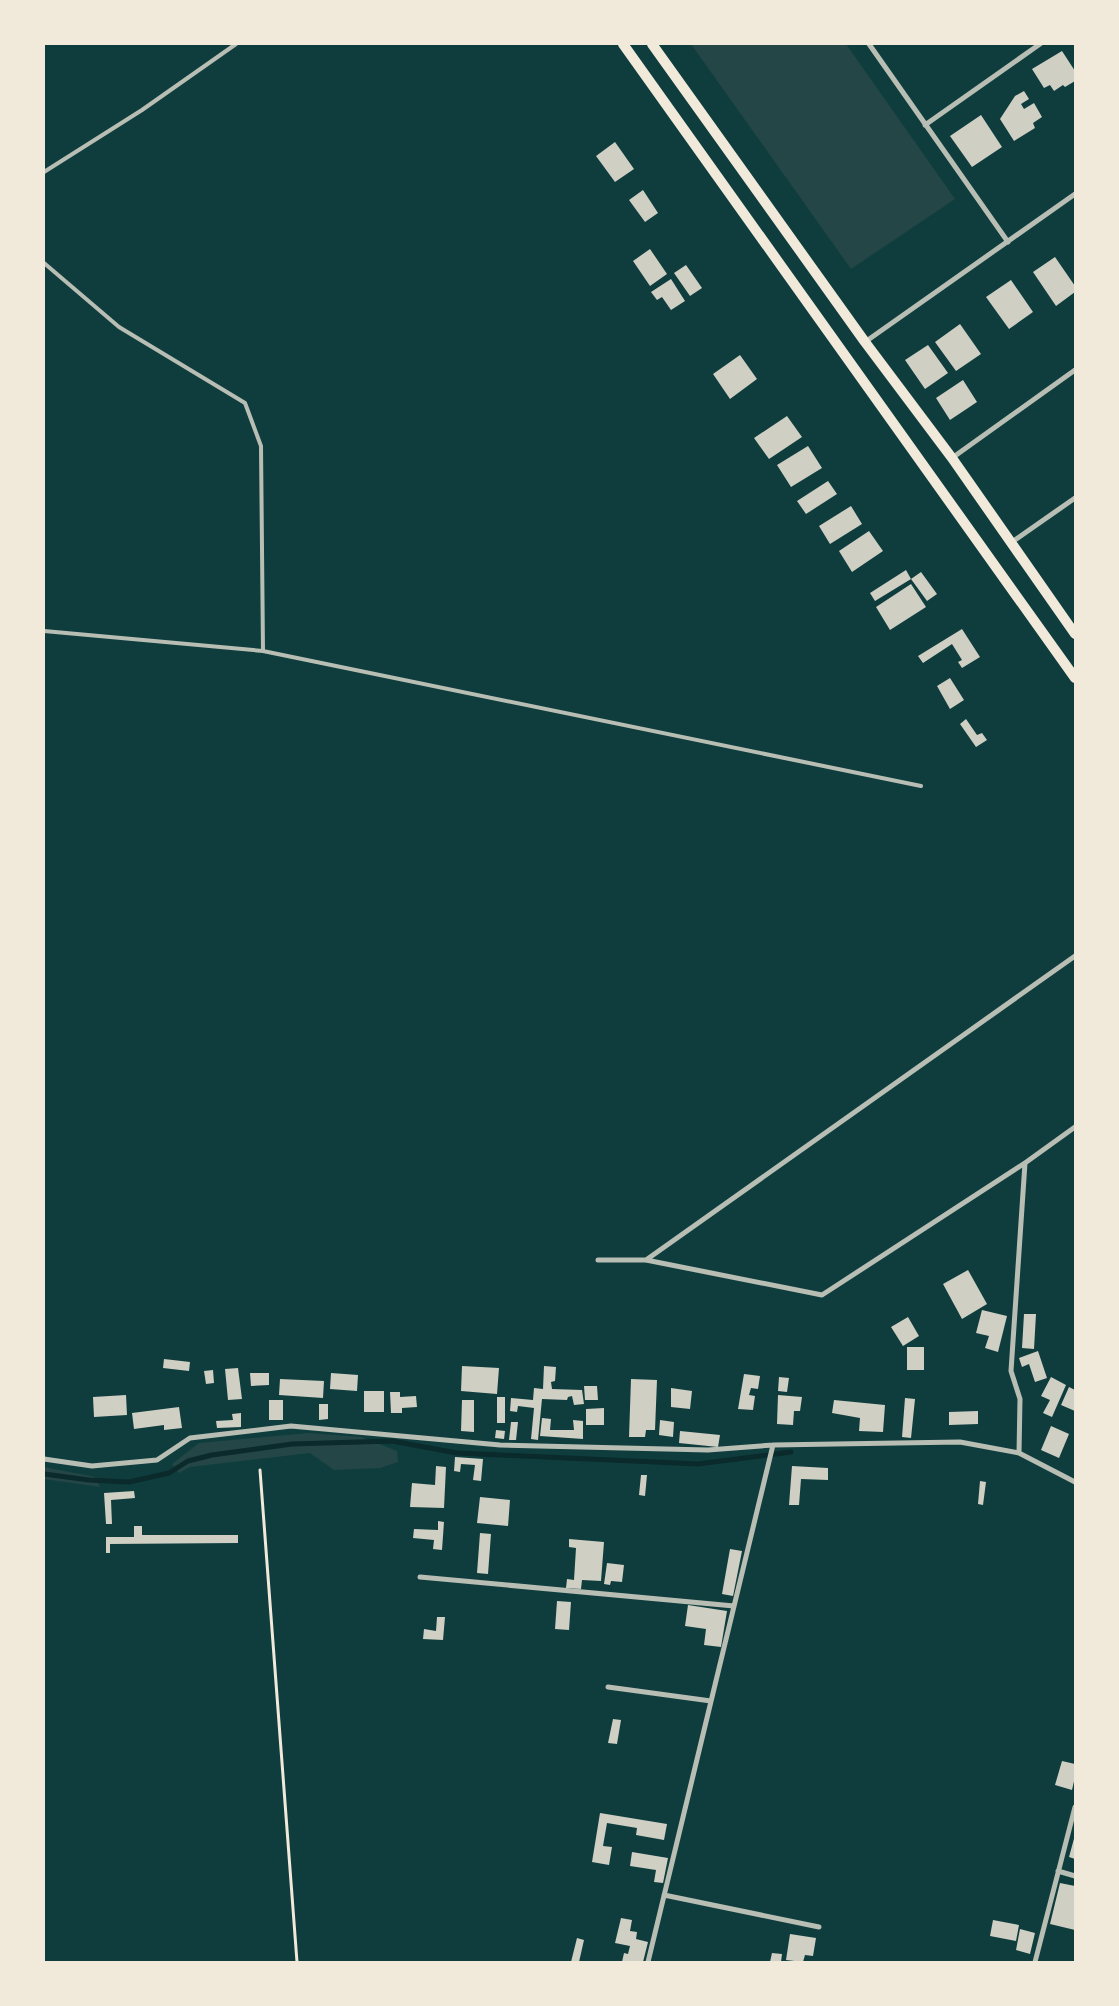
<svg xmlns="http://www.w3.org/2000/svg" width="1119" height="2006" viewBox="0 0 1119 2006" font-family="'IBM Plex Sans',sans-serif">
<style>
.green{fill:#244646}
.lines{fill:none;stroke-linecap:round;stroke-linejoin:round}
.stream{stroke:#0a2a2b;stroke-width:5}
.building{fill:#cfcfc3}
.path{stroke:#f1e9da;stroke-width:3}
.service{stroke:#b8beb3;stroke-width:4}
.minor{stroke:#b8beb3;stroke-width:5}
.secondary{stroke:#f1e9da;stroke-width:10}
</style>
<rect width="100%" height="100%" fill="#0f3d3e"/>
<!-- green -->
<path class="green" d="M 691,44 L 846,44 L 955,199 L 851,269 Z
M 309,1433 L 361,1437 L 397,1451 L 398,1462 L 380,1468 L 334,1470 L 310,1453 L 190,1467 L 179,1473 L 172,1464 L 199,1443 Z
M 44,1467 L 95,1477 L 100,1487 L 44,1479 Z"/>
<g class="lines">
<!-- stream -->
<path class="stream" d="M 44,1474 L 89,1480 L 129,1482 L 169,1473 L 188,1461 L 212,1455 L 292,1444 L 392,1441 L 457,1453 L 698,1464 L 791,1452"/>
</g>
<!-- building -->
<path class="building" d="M 1062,51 L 1075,71 L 1075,81 L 1065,87 L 1063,85 L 1054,91 L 1050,85 L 1044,88 L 1032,69 Z
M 1024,91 L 1029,99 L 1021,104 L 1024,109 L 1034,103 L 1042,117 L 1033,123 L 1035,128 L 1014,141 L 1000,119 L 1015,96 Z
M 981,115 L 1002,147 L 972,167 L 950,136 Z
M 615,142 L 634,169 L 615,182 L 596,156 Z
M 643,190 L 658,213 L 645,222 L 629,200 Z
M 650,249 L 667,274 L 650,286 L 633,261 Z
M 1055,257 L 1075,286 L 1075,292 L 1056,306 L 1033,272 Z
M 686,265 L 702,288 L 690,296 L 674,273 Z
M 671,279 L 685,301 L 671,310 L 662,297 L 657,300 L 651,292 Z
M 1011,280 L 1033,312 L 1009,329 L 986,297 Z
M 960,324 L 981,354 L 956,371 L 935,342 Z
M 928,345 L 948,373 L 925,389 L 905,360 Z
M 740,355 L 757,379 L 730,399 L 713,374 Z
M 963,380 L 977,402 L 950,420 L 936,398 Z
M 787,416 L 802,437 L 769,459 L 754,438 Z
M 808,446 L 822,468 L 791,487 L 777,465 Z
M 828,481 L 837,494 L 806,514 L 797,501 Z
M 851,506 L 862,524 L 830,544 L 819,526 Z
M 869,531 L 883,551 L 852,572 L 839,551 Z
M 906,570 L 911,579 L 921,572 L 937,594 L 927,601 L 911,579 L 875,601 L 870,593 Z
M 911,584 L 926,607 L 890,630 L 876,607 Z
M 962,629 L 980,657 L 962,668 L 958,662 L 962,660 L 952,644 L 923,663 L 918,656 Z
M 950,678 L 964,700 L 950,709 L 937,686 Z
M 966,719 L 977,735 L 982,733 L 987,740 L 976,747 L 960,724 Z
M 968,1270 L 987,1304 L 962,1319 L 943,1284 Z
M 982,1310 L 1007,1316 L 998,1352 L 985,1348 L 989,1336 L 976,1333 Z
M 1024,1314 L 1036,1314 L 1034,1349 L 1022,1348 Z
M 908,1317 L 919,1336 L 903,1346 L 891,1327 Z
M 907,1347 L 924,1347 L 924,1370 L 907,1370 Z
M 1038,1351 L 1047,1378 L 1035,1382 L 1029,1364 L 1022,1367 L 1019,1358 Z
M 164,1359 L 190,1362 L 189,1371 L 163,1368 Z
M 462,1366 L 499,1368 L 497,1394 L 461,1391 Z
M 544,1366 L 556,1367 L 555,1381 L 551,1382 L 552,1389 L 582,1390 L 584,1404 L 574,1405 L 572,1396 L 568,1397 L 567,1400 L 542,1399 L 538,1440 L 531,1439 L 534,1408 L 518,1406 L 517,1412 L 510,1411 L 511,1398 L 533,1400 L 534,1388 L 543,1389 Z
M 238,1368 L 242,1399 L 228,1400 L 225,1369 Z
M 213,1370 L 214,1383 L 206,1384 L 204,1371 Z
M 250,1373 L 269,1373 L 269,1385 L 251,1386 Z
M 331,1373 L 358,1375 L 357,1391 L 330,1389 Z
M 744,1374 L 760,1376 L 758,1389 L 751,1388 L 749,1395 L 755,1396 L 753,1410 L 738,1409 Z
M 779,1377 L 789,1378 L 787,1392 L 778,1391 Z
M 1051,1377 L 1066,1385 L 1052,1417 L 1043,1413 L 1050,1400 L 1041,1396 Z
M 280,1379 L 324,1381 L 323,1398 L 279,1395 Z
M 631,1379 L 657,1380 L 655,1430 L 646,1430 L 645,1437 L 629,1437 Z
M 584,1386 L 597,1386 L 598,1400 L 585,1400 Z
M 1069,1387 L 1075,1390 L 1075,1411 L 1061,1405 Z
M 671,1388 L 692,1391 L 690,1409 L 671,1407 Z
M 364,1391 L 384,1391 L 384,1412 L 364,1412 Z
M 390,1392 L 400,1392 L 400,1397 L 416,1396 L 417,1407 L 402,1408 L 402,1413 L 391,1413 Z
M 126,1395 L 127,1415 L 94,1417 L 93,1397 Z
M 778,1395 L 802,1397 L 800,1411 L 794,1411 L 793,1425 L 777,1424 Z
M 497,1397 L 505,1397 L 505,1423 L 497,1423 Z
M 905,1398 L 915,1399 L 911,1438 L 902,1437 Z
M 269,1400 L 283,1400 L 283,1420 L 269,1420 Z
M 462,1400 L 474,1400 L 474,1432 L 461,1431 Z
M 834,1400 L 885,1405 L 883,1432 L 859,1431 L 860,1418 L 832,1413 Z
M 319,1404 L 328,1404 L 328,1419 L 319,1420 Z
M 179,1407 L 182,1428 L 164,1430 L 164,1425 L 134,1429 L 132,1413 Z
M 604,1408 L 604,1425 L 586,1425 L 586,1409 Z
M 978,1411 L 978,1424 L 949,1425 L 949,1412 Z
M 241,1413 L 241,1427 L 217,1428 L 216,1421 L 233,1420 L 232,1414 Z
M 542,1418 L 551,1419 L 550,1430 L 574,1430 L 573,1420 L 583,1421 L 583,1439 L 540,1436 Z
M 660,1420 L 674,1422 L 673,1437 L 659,1435 Z
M 511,1422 L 518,1422 L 516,1440 L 509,1440 Z
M 1051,1426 L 1069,1434 L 1059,1458 L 1041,1450 Z
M 496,1430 L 505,1431 L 504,1439 L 495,1438 Z
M 680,1431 L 720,1435 L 718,1447 L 679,1443 Z
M 455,1457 L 483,1459 L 481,1481 L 473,1480 L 475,1465 L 461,1464 L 460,1472 L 454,1471 Z
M 436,1466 L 446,1467 L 444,1508 L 410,1507 L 412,1483 L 435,1485 Z
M 792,1466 L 828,1468 L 828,1480 L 801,1479 L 799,1505 L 789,1505 Z
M 641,1475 L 647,1475 L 645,1496 L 639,1495 Z
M 980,1481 L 986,1482 L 983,1505 L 978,1504 Z
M 134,1491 L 135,1498 L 111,1500 L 112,1524 L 106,1524 L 104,1493 Z
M 480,1497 L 510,1500 L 508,1526 L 477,1523 Z
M 438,1521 L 444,1522 L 442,1550 L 433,1549 L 434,1540 L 413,1538 L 414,1529 L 438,1530 Z
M 134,1526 L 142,1526 L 142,1535 L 238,1535 L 238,1543 L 110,1544 L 110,1553 L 106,1553 L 106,1537 L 134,1537 Z
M 480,1533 L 491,1534 L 488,1574 L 477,1573 Z
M 569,1539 L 604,1542 L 601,1581 L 582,1580 L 581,1589 L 566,1588 L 567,1579 L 574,1580 L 576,1548 L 569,1547 Z
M 730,1549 L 742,1551 L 733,1596 L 722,1594 Z
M 607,1563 L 624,1565 L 622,1582 L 611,1581 L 610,1585 L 604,1584 Z
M 557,1601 L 571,1602 L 569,1630 L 555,1629 Z
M 688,1605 L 727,1611 L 721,1647 L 704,1645 L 706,1629 L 685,1626 Z
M 437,1617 L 445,1617 L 443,1640 L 423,1639 L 424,1629 L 436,1631 Z
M 613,1719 L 621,1720 L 617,1744 L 608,1743 Z
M 1062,1761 L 1075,1764 L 1075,1777 L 1072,1790 L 1055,1785 Z
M 600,1813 L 667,1824 L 664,1840 L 636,1835 L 637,1828 L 607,1823 L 603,1846 L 612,1847 L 609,1865 L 592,1862 Z
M 1075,1835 L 1075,1859 L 1069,1857 Z
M 632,1852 L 668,1858 L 663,1883 L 654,1882 L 656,1870 L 630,1866 Z
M 1060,1883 L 1075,1886 L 1075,1930 L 1050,1924 Z
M 621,1918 L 632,1920 L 630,1931 L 637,1932 L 636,1939 L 648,1942 L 643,1962 L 622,1962 L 624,1953 L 628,1954 L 630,1946 L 615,1943 Z
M 993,1920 L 1019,1925 L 1016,1941 L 990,1936 Z
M 1020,1929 L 1035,1933 L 1030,1954 L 1016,1950 Z
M 790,1934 L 816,1938 L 813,1956 L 805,1955 L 803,1962 L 786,1960 Z
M 577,1938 L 584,1940 L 579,1962 L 571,1962 Z
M 772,1953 L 782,1954 L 781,1962 L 770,1962 Z"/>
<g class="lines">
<!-- path -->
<path class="path" d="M 260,1470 L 297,1962"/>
<!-- service -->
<path class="service" d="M 44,172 L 142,110 L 236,44
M 44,263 L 119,327 L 245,403 L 261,446 L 263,651
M 44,631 L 263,651 L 921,786"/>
<!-- minor -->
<path class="minor" d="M 869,44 L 1008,242
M 925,125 L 1040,44
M 865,342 L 1075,194
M 952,458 L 1075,370
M 1012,542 L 1075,498
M 598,1260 L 646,1260 L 822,1295 L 1025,1163 L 1075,1127
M 646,1260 L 1075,956
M 1019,1453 L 1020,1399 L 1011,1371 L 1025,1163
M 44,1459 L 92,1466 L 157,1460 L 190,1438 L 291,1426 L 500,1445 L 708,1450 L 773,1445 L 960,1442 L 1019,1453 L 1075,1482
M 420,1577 L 734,1606
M 608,1687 L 711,1701
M 1058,1871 L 1075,1876
M 664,1895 L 819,1927
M 648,1962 L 773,1445
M 1035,1962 L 1075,1807"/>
<!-- secondary -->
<path class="secondary" d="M 623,44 L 1075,678
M 652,44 L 865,342 L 952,458 L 1075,634"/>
</g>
<!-- border -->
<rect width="1119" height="2006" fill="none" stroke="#f1e9da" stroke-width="90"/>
</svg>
